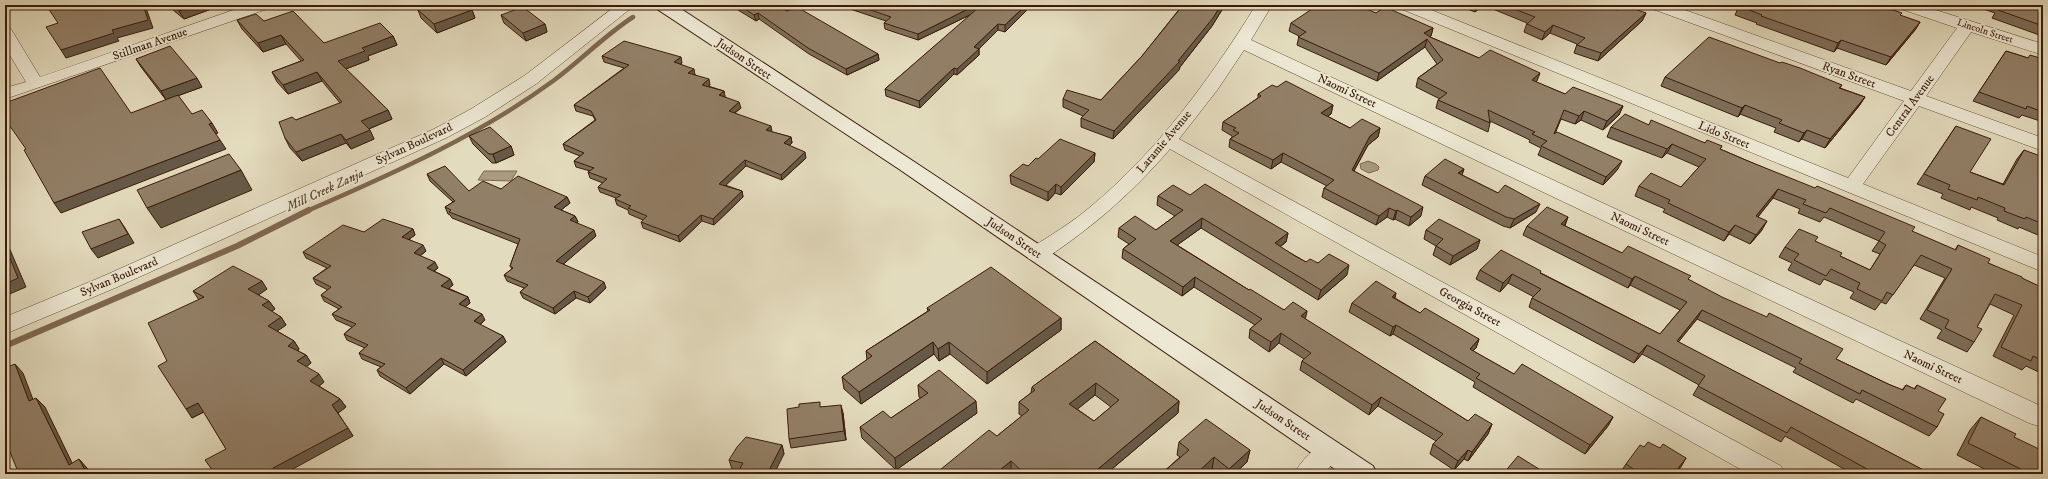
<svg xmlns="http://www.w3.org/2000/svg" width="2048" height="479" viewBox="0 0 2048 479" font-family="'IM FELL DW Pica',serif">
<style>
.water{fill:#aa9a80;stroke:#7e6750}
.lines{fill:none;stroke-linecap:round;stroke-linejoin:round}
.stream-far1{stroke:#7e6750;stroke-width:4.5}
.stream{stroke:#7e6750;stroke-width:6}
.street-casing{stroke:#654b36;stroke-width:1}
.secondary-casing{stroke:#3b1b09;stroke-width:2}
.street{fill:#ede8d4;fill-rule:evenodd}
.secondary{fill:#ede8d4;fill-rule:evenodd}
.wall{fill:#7e6d59;stroke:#3b1b09;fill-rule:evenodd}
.shaded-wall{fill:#665948;stroke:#3b1b09}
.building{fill:#927f67;stroke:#3b1b09;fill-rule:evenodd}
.labels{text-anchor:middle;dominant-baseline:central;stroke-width:3.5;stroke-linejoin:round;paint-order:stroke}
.far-street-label{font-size:10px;fill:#3b1b09;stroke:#ede8d4}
.street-label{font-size:12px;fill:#3b1b09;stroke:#ede8d4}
.water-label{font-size:13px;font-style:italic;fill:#624733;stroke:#ede8d4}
</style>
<rect width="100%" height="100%" fill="#e3dbbd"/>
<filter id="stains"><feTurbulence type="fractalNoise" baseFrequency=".005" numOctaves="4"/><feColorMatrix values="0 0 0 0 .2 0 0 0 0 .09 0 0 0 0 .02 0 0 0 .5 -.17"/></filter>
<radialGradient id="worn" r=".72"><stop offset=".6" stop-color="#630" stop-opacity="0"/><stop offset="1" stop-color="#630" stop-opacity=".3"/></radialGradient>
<!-- water -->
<path class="water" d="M 1368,161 L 1376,164 L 1379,167 L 1378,170 L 1369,173 L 1361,169 L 1360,164 Z
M 484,171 L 517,171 L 511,181 L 478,180 Z"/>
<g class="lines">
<!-- stream-far1 -->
<path class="stream-far1" d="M 307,211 C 392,174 478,136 553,81 C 580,61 604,36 633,17"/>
<!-- stream -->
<path class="stream" d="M 5,346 L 237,246 L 309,210"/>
<!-- street casing -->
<g class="street-casing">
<path id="street" d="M 248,5 L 272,5 L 270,8 L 5,99 L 5,88 L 26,82 L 5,47 L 5,28 L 11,29 L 40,77 Z
M 617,5 L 635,5 L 536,84 L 485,117 L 448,137 L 115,288 L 5,334 L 5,317 L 99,278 L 434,129 L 471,109 L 524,76 Z
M 1256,5 L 1272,5 L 1251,40 L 2043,407 L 2043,424 L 2038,426 L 2029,423 L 1244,50 L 1218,89 L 1179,139 L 1781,466 L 1785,474 L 1749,474 L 1170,149 C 1131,194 1094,226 1045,259 L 1037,261 L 1029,259 L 1026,254 L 1029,249 C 1050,236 1071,223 1089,208 C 1157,152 1210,79 1256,5 Z
M 1397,5 L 1419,5 L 1848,178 L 1904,101 L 1650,8 L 1648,5 L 1671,5 L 1911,91 L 1957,28 L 1898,8 L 1896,5 L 1920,5 L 2043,44 L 2043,55 L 1971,32 L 1926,96 L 2043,138 L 2043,151 L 1919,106 L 1863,184 L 2043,257 L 2043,272 L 1399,8 Z
M 1329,441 L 1338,444 L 1342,451 L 1338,458 L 1323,474 L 1294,474 C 1301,461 1315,446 1329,441 Z"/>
</g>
<!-- secondary casing -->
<g class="secondary-casing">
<path id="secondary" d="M 655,5 L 675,5 L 913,161 L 1373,466 L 1377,474 L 1342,474 L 899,169 L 657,9 Z"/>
</g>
<!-- street -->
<use href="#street" class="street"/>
<!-- secondary -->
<use href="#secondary" class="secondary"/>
</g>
<!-- wall -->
<path class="wall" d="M 167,5 L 222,5 L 184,19 Z
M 738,5 L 777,5 L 787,11 L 878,54 L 879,60 L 847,75 L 809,54 L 759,19 L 756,21 L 738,10 Z
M 847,5 L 1032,5 L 1005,32 L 998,30 L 979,49 L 979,55 L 957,75 L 954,74 L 920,108 L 886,96 L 885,89 L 972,14 L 918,40 L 885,29 L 884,23 L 886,21 L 847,8 Z
M 1182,5 L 1225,5 L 1212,26 L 1180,67 L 1179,70 L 1113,139 L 1081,127 L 1081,118 L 1083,116 L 1063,107 L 1063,99 L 1101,100 L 1142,56 L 1181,7 Z
M 1457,5 L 1602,5 L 1617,10 L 1646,13 L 1642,21 L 1598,61 L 1574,53 L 1577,44 L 1550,33 L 1542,40 L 1524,32 L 1527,23 L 1483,5 L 1475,12 Z
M 1972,5 L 2043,5 L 2043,33 L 2042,36 L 1992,18 L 1995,13 Z
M 1739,6 L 1901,16 L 1920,22 L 1915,30 L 1886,65 L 1837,48 L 1834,52 L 1756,24 L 1757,23 L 1735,15 Z
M 418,10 L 472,10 L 475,18 L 437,33 L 421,18 Z
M 1376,13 L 1433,28 L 1431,36 L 1430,37 L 1479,58 L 1537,81 L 1536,82 L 1565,94 L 1623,106 L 1619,115 L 1603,130 L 1581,120 L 1575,124 L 1561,119 L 1555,134 L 1618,169 L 1603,185 L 1538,155 L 1541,148 L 1529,142 L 1530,140 L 1490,121 L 1490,123 L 1488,132 L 1436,108 L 1438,100 L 1440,99 L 1416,87 L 1418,78 L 1437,64 L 1425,47 L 1377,81 L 1297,45 L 1299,36 L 1289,31 L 1291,23 Z
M 501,15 L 545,24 L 547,32 L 526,41 L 504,23 Z
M 237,20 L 264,21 L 324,43 L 393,36 L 397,45 L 368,56 L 369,60 L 346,69 L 388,110 L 392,119 L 369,129 L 374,139 L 351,149 L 346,143 L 302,161 L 290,148 L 285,138 L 296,120 L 340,103 L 322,81 L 288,94 L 277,82 L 272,72 L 301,61 L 286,44 L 263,52 L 242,29 Z
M 2006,51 L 2028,58 L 2043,59 L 2043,122 L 2022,115 L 2019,118 L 1973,101 Z
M 602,56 L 682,63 L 680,64 L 710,85 L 708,86 L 724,91 L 725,97 L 741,108 L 735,113 L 772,132 L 791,137 L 792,143 L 789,146 L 806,158 L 782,180 L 746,166 L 725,185 L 742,191 L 743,197 L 714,225 L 702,221 L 680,242 L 643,228 L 641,222 L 643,220 L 629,214 L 628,210 L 617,205 L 615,199 L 616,198 L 600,192 L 598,187 L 603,183 L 590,178 L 588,172 L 590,171 L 576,167 L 574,161 L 580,156 L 565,150 L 563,144 L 595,120 L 593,116 L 576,111 L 574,105 L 624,68 L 604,62 Z
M 136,59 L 202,87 L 166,100 L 141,67 Z
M 1665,77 L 1842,85 L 1840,88 L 1865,97 L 1859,106 L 1825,148 L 1802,139 L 1799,142 L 1774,132 L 1776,128 L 1740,114 L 1738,117 L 1661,86 Z
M 1277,87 L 1333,105 L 1331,114 L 1327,116 L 1350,128 L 1380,128 L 1378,137 L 1368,145 L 1354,171 L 1421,216 L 1409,226 L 1395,219 L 1393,220 L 1387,217 L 1376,225 L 1322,197 L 1324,188 L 1327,186 L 1281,162 L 1271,169 L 1229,147 L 1230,139 L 1232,137 L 1232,136 L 1222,130 L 1223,122 L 1258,98 L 1258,94 Z
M 1649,125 L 1705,143 L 1722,146 L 1720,149 L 1955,250 L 1958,245 L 1988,263 L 2043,288 L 2043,374 L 2026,366 L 2022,370 L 1993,356 L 2014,315 L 1990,304 L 1977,327 L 1974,342 L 1967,352 L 1937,338 L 1942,330 L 1920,319 L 1945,278 L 1914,265 L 1886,304 L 1881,302 L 1875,310 L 1850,298 L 1854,292 L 1824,279 L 1820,285 L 1788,270 L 1792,263 L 1779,257 L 1785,247 L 1815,241 L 1840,256 L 1870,270 L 1880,254 L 1872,251 L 1879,241 L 1824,217 L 1820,222 L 1798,213 L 1800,209 L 1773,198 L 1758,217 L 1762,230 L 1750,244 L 1729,234 L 1724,241 L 1663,212 L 1665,209 L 1635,196 L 1639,186 L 1681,187 L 1699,167 L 1667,153 L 1662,158 L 1607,137 L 1611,127 Z
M 1956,126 L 1970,172 L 2003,184 L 2017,159 L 2024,150 L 2043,162 L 2043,229 L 2038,235 L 2019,227 L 2018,229 L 1997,220 L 1998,218 L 1971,207 L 1970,210 L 1941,198 L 1943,194 L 1917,184 Z
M 469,136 L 511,146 L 514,155 L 496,163 L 492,163 L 473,144 Z
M 1095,153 L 1094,162 L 1061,195 L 1055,193 L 1048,201 L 1011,184 L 1010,175 L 1028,166 L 1038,159 Z
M 1464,169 L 1462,175 L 1536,212 L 1510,228 L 1503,226 L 1422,185 L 1425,176 Z
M 427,174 L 469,191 L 501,189 L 567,197 L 570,203 L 561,210 L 575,216 L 578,222 L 576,223 L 596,236 L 563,264 L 606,288 L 590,303 L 576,298 L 555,314 L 523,298 L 520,292 L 524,288 L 507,281 L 504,275 L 512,269 L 510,266 L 518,244 L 452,218 L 450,215 L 448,214 L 445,207 L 453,202 L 430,181 Z
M 1190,195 L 1288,233 L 1286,242 L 1280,247 L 1306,262 L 1318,263 L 1347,275 L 1318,300 L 1201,228 L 1177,245 L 1249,290 L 1284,310 L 1307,311 L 1305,319 L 1468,421 L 1492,424 L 1488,434 L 1468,461 L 1464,459 L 1454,470 L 1430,454 L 1433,444 L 1436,441 L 1378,406 L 1369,415 L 1300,370 L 1302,361 L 1304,359 L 1279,343 L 1269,352 L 1249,338 L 1250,329 L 1255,325 L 1194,287 L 1182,296 L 1122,258 L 1123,249 L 1129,244 L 1118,237 L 1119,228 L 1156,230 L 1175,216 L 1157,205 L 1158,196 Z
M 1568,217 L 1565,226 L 1599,242 L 1622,253 L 1689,280 L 1836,359 L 1888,384 L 1902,390 L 1906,385 L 1914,389 L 1917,385 L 1938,411 L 1937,427 L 1929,436 L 1856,399 L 1853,403 L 1793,372 L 1796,368 L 1697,319 L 1678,342 L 1931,474 L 1853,474 L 1785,436 L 1781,442 L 1693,395 L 1699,385 L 1661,364 L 1642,354 L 1634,363 L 1529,307 L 1532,298 L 1534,297 L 1508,283 L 1500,292 L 1476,279 L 1480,270 L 1541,273 L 1660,334 L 1680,310 L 1630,285 L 1628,288 L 1523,235 L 1527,226 Z
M 413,229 L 415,235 L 409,239 L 426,251 L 420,256 L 438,268 L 434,271 L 450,279 L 453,285 L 448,288 L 468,297 L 470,303 L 465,307 L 485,320 L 480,325 L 503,336 L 506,342 L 466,376 L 444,364 L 410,394 L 380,376 L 377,370 L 381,367 L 362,359 L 359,353 L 365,348 L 347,340 L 344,334 L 352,327 L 336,320 L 332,314 L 339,309 L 324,301 L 321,295 L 328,290 L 316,284 L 313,278 L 327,268 L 306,258 L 303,252 L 364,232 Z
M 1426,230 L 1480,240 L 1477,249 L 1450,265 L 1433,255 L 1436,246 L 1424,239 Z
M 267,289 L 258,295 L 269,301 L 275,309 L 271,311 L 281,317 L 286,325 L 277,331 L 294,341 L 299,349 L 298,351 L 306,355 L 311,363 L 306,367 L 324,382 L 319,386 L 340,399 L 346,407 L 338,413 L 353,436 L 226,449 L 204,412 L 192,418 L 167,361 L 199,300 L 193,291 Z
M 1396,293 L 1395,298 L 1420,313 L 1479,339 L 1476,348 L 1473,351 L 1514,374 L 1613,417 L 1608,426 L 1585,454 L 1473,387 L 1475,382 L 1393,334 L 1390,336 L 1349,312 L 1352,303 Z
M 927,308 L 1061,318 L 1061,330 L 987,384 L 950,354 L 939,361 L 934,354 L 861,404 L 844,389 L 842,377 L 867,360 L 866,351 L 928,311 Z
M 1095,341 L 1179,401 L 1178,413 L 1106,474 L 1012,474 L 1011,473 L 1010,474 L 935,474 L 997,436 L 1022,416 L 1019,414 L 1019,402 L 1031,393 L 1032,387 ZM 1095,395 L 1111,407 L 1094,421 L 1077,409 Z
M 918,385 L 977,413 L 896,470 L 862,438 L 860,427 L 891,418 L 921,398 L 919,397 Z
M 821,407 L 843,413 L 846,440 L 791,448 L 789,439 Z
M 1981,417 L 2014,437 L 2043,474 L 1994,474 L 1957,455 L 1970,430 Z
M 1179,442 L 1250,450 L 1247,462 L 1234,474 L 1218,474 L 1212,470 L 1207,474 L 1161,474 L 1180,457 L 1177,455 Z
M 782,445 L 784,454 L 739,470 L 732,469 L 729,460 Z
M 1644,447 L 1660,448 L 1686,458 L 1677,472 L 1681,474 L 1622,474 L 1620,473 L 1626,464 Z"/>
<!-- shaded-wall -->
<path class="shaded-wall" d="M 5,5 L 16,5 L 5,9 Z
M 143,5 L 145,5 L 153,28 L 117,38 L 119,41 L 66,58 L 61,50 L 112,30 Z
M 197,5 L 222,5 L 184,19 L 179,11 Z
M 976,5 L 976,12 L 918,40 L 918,34 Z
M 1026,5 L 1032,5 L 1005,32 L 1005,25 Z
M 1221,5 L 1225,5 L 1212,26 L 1180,67 L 1179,70 L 1113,139 L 1114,131 L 1178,61 Z
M 1477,5 L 1483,5 L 1475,12 Z
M 472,10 L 475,18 L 437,33 L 434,24 Z
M 758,13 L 759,19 L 756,21 L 754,15 Z
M 1646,13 L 1642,21 L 1598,61 L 1601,53 Z
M 1920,22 L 1915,30 L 1886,65 L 1891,57 Z
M 545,24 L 547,32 L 526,41 L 523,33 Z
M 998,24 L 998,30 L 979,49 L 979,55 L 957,75 L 957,69 L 974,47 Z
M 1553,25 L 1550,33 L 1542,40 L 1545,32 Z
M 1433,28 L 1431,36 L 1422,42 L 1424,33 Z
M 281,35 L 286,44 L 263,52 L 258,43 Z
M 393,36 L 397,45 L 368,56 L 369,60 L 343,70 L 338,61 L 362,48 Z
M 1427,39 L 1425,47 L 1377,81 L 1379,73 Z
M 1841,40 L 1837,48 L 1834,52 L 1838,43 Z
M 878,54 L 879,60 L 847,75 L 846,69 Z
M 681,57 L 682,63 L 675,68 L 674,62 Z
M 954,68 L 954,74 L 920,108 L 919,101 Z
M 694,69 L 695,75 L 690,79 L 688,73 Z
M 317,72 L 322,81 L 288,94 L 283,85 Z
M 1540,73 L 1537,81 L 1529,88 L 1532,80 Z
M 197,78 L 202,87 L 166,100 L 161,91 Z
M 709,79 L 710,85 L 703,90 L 702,85 Z
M 724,91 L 725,97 L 719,95 Z
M 1865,97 L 1859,106 L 1825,148 L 1830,139 Z
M 739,102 L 741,108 L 730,116 L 729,111 Z
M 1333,105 L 1331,114 L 1319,122 L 1321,113 Z
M 1745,105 L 1740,114 L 1738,117 L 1742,108 Z
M 1623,106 L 1619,115 L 1603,130 L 1607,121 Z
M 388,110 L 392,119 L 366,130 L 361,121 Z
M 1584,111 L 1581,120 L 1575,124 L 1579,116 Z
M 212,123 L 218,133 L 215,134 L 209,124 Z
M 771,126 L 772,132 L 766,130 Z
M 1380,128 L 1378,137 L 1368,145 L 1350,178 L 1352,170 L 1370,136 Z
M 370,130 L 374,139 L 351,149 L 346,140 Z
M 1807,130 L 1802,139 L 1799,142 L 1804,133 Z
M 341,134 L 346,143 L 302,161 L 296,152 Z
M 791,137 L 792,143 L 785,149 L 784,143 Z
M 220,140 L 226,149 L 61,213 L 54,203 Z
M 1672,144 L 1667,153 L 1662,158 L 1667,149 Z
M 511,146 L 514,155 L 496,163 L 493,154 Z
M 805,152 L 806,158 L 782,180 L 781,175 Z
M 1095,153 L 1094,162 L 1061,195 L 1061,187 Z
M 1283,153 L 1281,162 L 1271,169 L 1273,160 Z
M 745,160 L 746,166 L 721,190 L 719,184 Z
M 1622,161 L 1618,169 L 1603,185 L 1606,177 Z
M 1464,169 L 1461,177 L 1458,173 Z
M 241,170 L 252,190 L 161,228 L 147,208 Z
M 1056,184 L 1055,193 L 1048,201 L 1048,192 Z
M 1778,189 L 1773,198 L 1751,225 L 1756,216 Z
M 742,191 L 743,197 L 714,225 L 713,219 Z
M 567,197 L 570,203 L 557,213 L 554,207 Z
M 1540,204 L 1536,212 L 1510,228 L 1514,219 Z
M 1423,207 L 1421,216 L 1409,226 L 1411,217 Z
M 1389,208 L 1387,217 L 1376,225 L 1379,216 Z
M 1397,210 L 1395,219 L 1393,220 L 1396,211 Z
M 701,215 L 702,221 L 680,242 L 678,236 Z
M 575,216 L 578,222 L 572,227 L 570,220 Z
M 1568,217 L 1564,226 L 1561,224 Z
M 1202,218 L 1201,228 L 1169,251 L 1170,241 Z
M 119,219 L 125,228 L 134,243 L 98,258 L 91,249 Z
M 1767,221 L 1762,230 L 1750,244 L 1756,235 Z
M 1735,225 L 1729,234 L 1724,241 L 1729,232 Z
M 413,229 L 415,235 L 405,242 L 402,237 Z
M 594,230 L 596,236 L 559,268 L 556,261 Z
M 1288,233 L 1286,242 L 1273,252 L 1275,243 Z
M 5,238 L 26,287 L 5,296 Z
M 1480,240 L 1477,249 L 1450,265 L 1453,256 Z
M 423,245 L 426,251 L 416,259 L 414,253 Z
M 435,262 L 438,268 L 430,274 L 427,268 Z
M 1349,265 L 1347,275 L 1318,300 L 1321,290 Z
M 1512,274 L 1508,283 L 1500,292 L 1503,283 Z
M 1635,276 L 1630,285 L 1628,288 L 1632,279 Z
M 1195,277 L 1194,287 L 1182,296 L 1183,287 Z
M 450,279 L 453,285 L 444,292 L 441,286 Z
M 262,281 L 267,289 L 254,298 L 248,289 Z
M 604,282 L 606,288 L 590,303 L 588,297 Z
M 574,291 L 576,298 L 555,314 L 553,308 Z
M 1396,293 L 1393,302 L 1392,297 Z
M 468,297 L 470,303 L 461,310 L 459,304 Z
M 269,301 L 275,309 L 267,314 L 262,305 Z
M 1702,310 L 1697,319 L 1672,350 L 1677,341 Z
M 1307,311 L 1305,320 L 1301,316 Z
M 482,314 L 485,320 L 477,327 L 474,321 Z
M 281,317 L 286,325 L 273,334 L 268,326 Z
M 1061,318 L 1061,330 L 987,384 L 987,372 Z
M 1396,325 L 1393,334 L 1390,336 L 1393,327 Z
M 1281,333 L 1279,343 L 1269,352 L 1271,342 Z
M 503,336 L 506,342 L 466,376 L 463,370 Z
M 1479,339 L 1476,348 L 1466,358 L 1470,349 Z
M 294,341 L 299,349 L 293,354 L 288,346 Z
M 933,342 L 934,354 L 861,404 L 859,392 Z
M 949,342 L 950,354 L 939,361 L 938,349 Z
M 1647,345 L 1642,354 L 1634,363 L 1639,354 Z
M 306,355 L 311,363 L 302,370 L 297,361 Z
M 441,358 L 444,364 L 410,394 L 406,388 Z
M 15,364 L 23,373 L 37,410 L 29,401 Z
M 319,374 L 324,382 L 315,389 L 310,381 Z
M 1096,383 L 1095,395 L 1069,416 L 1069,404 Z
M 1381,397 L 1378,406 L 1369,415 L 1372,405 Z
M 36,398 L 45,407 L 77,473 L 69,465 Z
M 340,399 L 346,407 L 338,413 L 332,405 Z
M 976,401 L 977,413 L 896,470 L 895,458 Z
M 1179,401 L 1178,413 L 1106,474 L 1092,474 Z
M 198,403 L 205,411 L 192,418 L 186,409 Z
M 841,405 L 843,413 L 846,440 L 844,431 Z
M 1613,417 L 1608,426 L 1585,454 L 1590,445 Z
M 1492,424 L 1488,434 L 1468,461 L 1472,452 Z
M 348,428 L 353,436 L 284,474 L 277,474 L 273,468 Z
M 782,445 L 784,454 L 774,474 L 767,474 Z
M 1250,450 L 1247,462 L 1234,474 L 1228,474 L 1229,469 Z
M 1468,450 L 1464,459 L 1454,470 L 1458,461 Z
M 1214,457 L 1212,470 L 1207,474 L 1196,474 Z
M 1686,458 L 1681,467 L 1675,474 L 1674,474 Z
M 79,459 L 87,468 L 90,474 L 87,474 Z
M 1011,461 L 1011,473 L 1010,474 L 995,474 Z"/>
<!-- building -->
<path class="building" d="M 46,5 L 143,5 L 148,20 L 112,30 L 114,33 L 61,50 L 46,27 L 58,23 Z
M 172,5 L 197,5 L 179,11 Z
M 431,5 L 466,5 L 472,10 L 434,24 L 418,10 Z
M 739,5 L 777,5 L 787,11 L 797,7 L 878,54 L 846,69 L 808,48 L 758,13 L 754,15 Z
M 856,5 L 1026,5 L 1005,25 L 998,24 L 974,47 L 979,49 L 957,69 L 954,68 L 919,101 L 885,89 L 978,8 L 976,5 L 918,34 L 884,23 L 891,17 Z
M 1183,5 L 1221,5 L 1213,18 L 1178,61 L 1180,61 L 1114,131 L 1081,118 L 1089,110 L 1063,99 L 1067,90 L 1101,100 L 1142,56 Z
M 1318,5 L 1357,5 L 1376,13 L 1385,7 L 1433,28 L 1424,33 L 1430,37 L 1479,58 L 1490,50 L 1540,73 L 1532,80 L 1565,94 L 1573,87 L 1623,106 L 1607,121 L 1584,111 L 1579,116 L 1564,110 L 1554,134 L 1557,132 L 1622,161 L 1606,177 L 1541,146 L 1547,141 L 1532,134 L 1535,132 L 1488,110 L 1490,123 L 1438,100 L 1447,93 L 1418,78 L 1443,60 L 1427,39 L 1379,73 L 1298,37 L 1306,32 L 1291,23 Z
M 1504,5 L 1602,5 L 1617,10 L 1624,5 L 1646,13 L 1601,53 L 1577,45 L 1585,38 L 1553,25 L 1545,32 L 1527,24 L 1535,17 Z
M 1740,5 L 1877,5 L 1902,13 L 1900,15 L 1920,22 L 1891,57 L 1841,40 L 1838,43 L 1761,16 L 1762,15 L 1739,6 Z
M 2000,5 L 2043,5 L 2043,26 L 1998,10 Z
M 523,7 L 545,24 L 523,33 L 501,15 Z
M 293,11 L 324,43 L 380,23 L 393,36 L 362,48 L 365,51 L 338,61 L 388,110 L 361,121 L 370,130 L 346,140 L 341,134 L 296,152 L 285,138 L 279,122 L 292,117 L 296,120 L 342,102 L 317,72 L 283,85 L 272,72 L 304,60 L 281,35 L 258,43 L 237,20 L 256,14 L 264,21 Z
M 1709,37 L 1780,63 L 1782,62 L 1800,68 L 1842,85 L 1839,88 L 1865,97 L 1830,139 L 1807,130 L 1804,133 L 1779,123 L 1782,120 L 1745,105 L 1742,108 L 1665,77 Z
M 624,41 L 681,57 L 674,62 L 694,69 L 688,73 L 709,79 L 702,85 L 724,91 L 719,95 L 739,102 L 729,111 L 771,126 L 766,130 L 791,137 L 784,143 L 805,152 L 781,175 L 745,160 L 719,184 L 742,191 L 713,219 L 701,215 L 678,236 L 641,222 L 647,216 L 628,208 L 631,206 L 615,199 L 621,195 L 598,187 L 607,179 L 588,172 L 594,168 L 574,161 L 584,153 L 563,144 L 596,120 L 591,111 L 574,105 L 629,65 L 602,56 Z
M 170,46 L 197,78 L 161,91 L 136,59 Z
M 2006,51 L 2028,58 L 2030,55 L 2043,59 L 2043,112 L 2027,106 L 2026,109 L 1979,92 Z
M 100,68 L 131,113 L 178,95 L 192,114 L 202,110 L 212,123 L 209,124 L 220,140 L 54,203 L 24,150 L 26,149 L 5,119 L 5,103 Z
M 1286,81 L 1333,105 L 1321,113 L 1350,128 L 1362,119 L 1380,128 L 1370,136 L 1352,170 L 1423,207 L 1411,217 L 1397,210 L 1396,211 L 1389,208 L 1379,216 L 1324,188 L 1334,180 L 1283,153 L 1273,160 L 1230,139 L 1239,133 L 1233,130 L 1236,128 L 1223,122 L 1261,96 L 1258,94 L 1272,85 L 1277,87 Z
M 1625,114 L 1649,125 L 1651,120 L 1705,143 L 1707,140 L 1722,146 L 1720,149 L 1748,161 L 1815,188 L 1817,186 L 1915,227 L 1912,231 L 1956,250 L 1958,245 L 1990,259 L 1988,263 L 2022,277 L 2022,278 L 2043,288 L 2043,361 L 2033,356 L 2031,361 L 2001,347 L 2022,305 L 1995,294 L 1977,327 L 1982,329 L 1974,342 L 1945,328 L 1949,320 L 1927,310 L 1952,269 L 1921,255 L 1893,295 L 1887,292 L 1882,301 L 1857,289 L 1860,283 L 1831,269 L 1826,276 L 1794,260 L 1799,254 L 1785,247 L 1799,229 L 1818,237 L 1815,241 L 1842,253 L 1840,256 L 1870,270 L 1886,245 L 1879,241 L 1885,232 L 1830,208 L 1826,213 L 1803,204 L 1806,200 L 1778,189 L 1756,216 L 1767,221 L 1756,235 L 1735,225 L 1729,232 L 1668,203 L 1670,200 L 1639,186 L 1651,173 L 1681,187 L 1706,159 L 1672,144 L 1667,149 L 1611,127 Z
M 1956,126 L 1991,139 L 1970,172 L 2004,185 L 2024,150 L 2043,157 L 2043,224 L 2026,217 L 2025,219 L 2004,211 L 2005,208 L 1978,197 L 1977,200 L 1948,189 L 1950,185 L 1924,174 Z
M 490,127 L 511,146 L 493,154 L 489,154 L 469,136 Z
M 1060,139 L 1095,153 L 1061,187 L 1056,184 L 1048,192 L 1010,175 L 1023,164 L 1028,166 L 1036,158 L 1038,159 Z
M 229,154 L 241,170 L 147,208 L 137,190 Z
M 1445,159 L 1464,169 L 1458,173 L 1498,193 L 1505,185 L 1540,204 L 1514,219 L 1506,217 L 1425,176 Z
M 445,166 L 469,191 L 483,181 L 501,189 L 518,176 L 567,197 L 554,207 L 575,216 L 570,220 L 594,230 L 556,261 L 604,282 L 588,297 L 574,291 L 553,308 L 520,292 L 528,285 L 504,275 L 513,268 L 510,266 L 520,239 L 449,212 L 451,210 L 445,207 L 455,201 L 427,174 Z
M 1205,184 L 1288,233 L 1275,243 L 1295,256 L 1306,262 L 1310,259 L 1318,263 L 1329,254 L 1349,265 L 1321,290 L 1202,218 L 1170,241 L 1249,290 L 1250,289 L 1284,310 L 1293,302 L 1307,311 L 1301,316 L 1468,421 L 1475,414 L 1492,424 L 1472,452 L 1468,450 L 1458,461 L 1433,444 L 1443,434 L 1381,397 L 1372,405 L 1302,361 L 1311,353 L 1281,333 L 1271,342 L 1250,329 L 1262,319 L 1195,277 L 1183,287 L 1123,249 L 1136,239 L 1119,228 L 1135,216 L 1156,230 L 1183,210 L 1158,196 L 1173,185 L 1190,195 Z
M 1547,207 L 1568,217 L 1561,224 L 1599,242 L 1622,253 L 1628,246 L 1691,276 L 1688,279 L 1722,297 L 1767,317 L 1769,313 L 1843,349 L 1836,359 L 1888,384 L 1903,390 L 1906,385 L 1915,389 L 1917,385 L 1946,399 L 1938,411 L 1944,414 L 1937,427 L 1862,390 L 1860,394 L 1799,363 L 1802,359 L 1702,310 L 1677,341 L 1931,474 L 1876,474 L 1791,427 L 1787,433 L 1698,386 L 1705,376 L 1666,355 L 1647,345 L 1639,354 L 1532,298 L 1541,289 L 1512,274 L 1503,283 L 1480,270 L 1501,250 L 1541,271 L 1540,273 L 1660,334 L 1687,302 L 1635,276 L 1632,279 L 1527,226 Z
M 119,219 L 128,234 L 91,249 L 82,232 Z
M 383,219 L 413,229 L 402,237 L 423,245 L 414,253 L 435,262 L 427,268 L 450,279 L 441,286 L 468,297 L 459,304 L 482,314 L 474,321 L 503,336 L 463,370 L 441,358 L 406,388 L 377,370 L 385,364 L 359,353 L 368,345 L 344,334 L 356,324 L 332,314 L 342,307 L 321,295 L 331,287 L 313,278 L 331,266 L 303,252 L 343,225 L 364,232 Z
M 1439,219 L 1480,240 L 1453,256 L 1436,246 L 1443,239 L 1426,230 Z
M 5,246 L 18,278 L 5,284 Z
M 233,266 L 262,281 L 248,289 L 269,301 L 262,305 L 281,317 L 268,326 L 294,341 L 288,346 L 306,355 L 297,361 L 319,374 L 310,381 L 340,399 L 332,405 L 348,428 L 273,468 L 277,474 L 215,474 L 205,460 L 226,449 L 198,403 L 186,409 L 167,380 L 158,366 L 167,361 L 148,323 L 204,297 L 193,291 Z
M 991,267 L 1061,318 L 987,372 L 949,342 L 938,349 L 933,342 L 859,392 L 842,377 L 872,356 L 866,351 L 930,310 L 927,308 Z
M 1376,281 L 1396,293 L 1392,297 L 1420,313 L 1425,308 L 1479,339 L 1470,349 L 1514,374 L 1522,364 L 1613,417 L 1590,445 L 1476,378 L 1480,374 L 1396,325 L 1393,327 L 1352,303 Z
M 1095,341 L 1179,401 L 1092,474 L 1025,474 L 1011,461 L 995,474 L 935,474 L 989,430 L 997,436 L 1029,410 L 1019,402 L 1035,390 L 1032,387 ZM 1096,383 L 1119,400 L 1094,421 L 1069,404 Z
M 15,364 L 29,401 L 36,398 L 69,465 L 79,459 L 87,474 L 19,474 L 5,440 L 5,368 Z
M 939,370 L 976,401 L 895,458 L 860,427 L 883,411 L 891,418 L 928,393 L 918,385 Z
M 820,402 L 820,407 L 841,405 L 844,431 L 789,439 L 787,409 L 799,407 L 799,404 Z
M 1981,417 L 2016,434 L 2014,437 L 2043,451 L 2043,474 L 2031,474 L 1968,443 Z
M 1206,419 L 1250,450 L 1229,469 L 1214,457 L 1196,474 L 1161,474 L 1189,450 L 1179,442 Z
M 746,437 L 782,445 L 767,474 L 737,474 L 743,463 L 729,460 L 737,447 Z
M 1648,442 L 1660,448 L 1663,444 L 1686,458 L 1676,471 L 1681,474 L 1641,474 L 1626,464 L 1640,445 L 1644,447 Z
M 1518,456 L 1547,474 L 1503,474 Z
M 1941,470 L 1949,474 L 1939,474 Z
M 1148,472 L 1151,474 L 1145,474 Z"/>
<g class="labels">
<!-- far-street labels -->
<g class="far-street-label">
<text transform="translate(1985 31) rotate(18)">Lincoln Street</text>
</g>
<!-- street labels -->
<g class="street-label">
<text transform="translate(150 44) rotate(-19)">Stillman Avenue</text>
<text transform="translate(744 59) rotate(34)">Judson Street</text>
<text transform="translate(1849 75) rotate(20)">Ryan Street</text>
<text transform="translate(1347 91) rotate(25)">Naomi Street</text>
<text transform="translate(1910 106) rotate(-54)">Central Avenue</text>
<text transform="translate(1724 135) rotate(22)">Lido Street</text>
<text transform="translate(1164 142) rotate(-50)">Laramie Avenue</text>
<text transform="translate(414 144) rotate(-25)">Sylvan Boulevard</text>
<text transform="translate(1640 229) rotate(25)">Naomi Street</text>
<text transform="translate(1014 238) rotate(34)">Judson Street</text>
<text transform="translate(119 277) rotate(-23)">Sylvan Boulevard</text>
<text transform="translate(1470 307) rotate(29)">Georgia Street</text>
<text transform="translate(1933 367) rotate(25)">Naomi Street</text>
<text transform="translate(1283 420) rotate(34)">Judson Street</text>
</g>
<!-- water labels -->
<g class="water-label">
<text transform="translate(325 190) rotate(-25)">Mill Creek Zanja</text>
</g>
</g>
<!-- margin -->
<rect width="2048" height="479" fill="none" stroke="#e3dbbd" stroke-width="20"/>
<rect x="6" y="6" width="2036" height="467" fill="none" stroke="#3b1b09" stroke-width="2"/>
<rect x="10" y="10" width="2028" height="459" fill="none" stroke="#3b1b09"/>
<rect width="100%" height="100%" filter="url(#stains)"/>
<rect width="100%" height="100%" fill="url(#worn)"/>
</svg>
